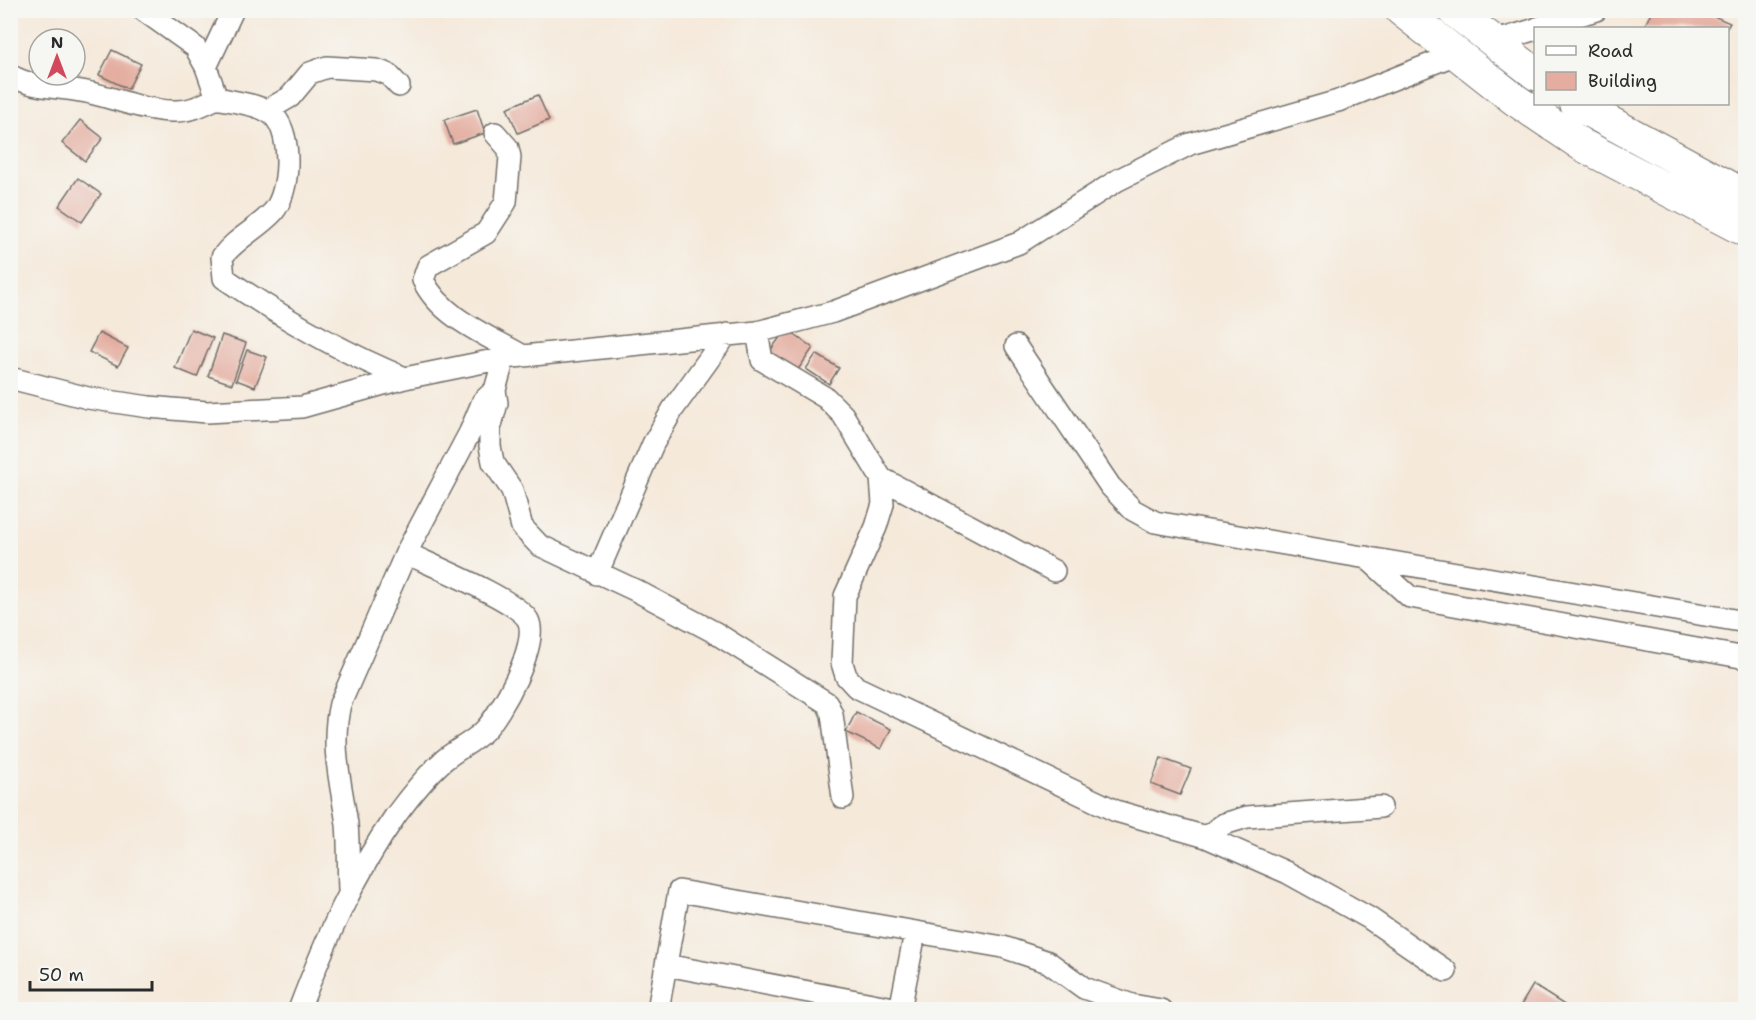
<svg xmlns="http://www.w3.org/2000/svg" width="1756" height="1020" viewBox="0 0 1756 1020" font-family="'Shantell Sans',sans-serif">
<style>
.building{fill:#e4ada0}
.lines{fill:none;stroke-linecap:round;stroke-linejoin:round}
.minor-casing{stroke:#726e68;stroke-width:24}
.highway-casing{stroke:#726e68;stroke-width:34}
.minor{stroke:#fff;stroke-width:21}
.highway{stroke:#fff;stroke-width:32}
</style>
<rect width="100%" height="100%" fill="#f6f6f2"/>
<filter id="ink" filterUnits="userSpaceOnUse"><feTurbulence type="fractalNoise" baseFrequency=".0167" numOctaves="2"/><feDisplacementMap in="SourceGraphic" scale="12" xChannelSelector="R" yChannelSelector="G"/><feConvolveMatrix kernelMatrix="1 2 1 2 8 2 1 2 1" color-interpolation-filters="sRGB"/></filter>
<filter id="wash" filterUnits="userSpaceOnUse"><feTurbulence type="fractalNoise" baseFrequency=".008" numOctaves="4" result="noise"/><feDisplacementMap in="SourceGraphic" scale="24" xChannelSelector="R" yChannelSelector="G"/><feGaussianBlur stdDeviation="1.35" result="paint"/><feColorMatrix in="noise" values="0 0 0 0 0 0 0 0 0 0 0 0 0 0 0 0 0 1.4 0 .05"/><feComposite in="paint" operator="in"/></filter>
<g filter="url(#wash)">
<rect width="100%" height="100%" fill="#f5e9da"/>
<g id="blocks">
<!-- building -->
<path class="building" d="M 1652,10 L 1700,10 L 1730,23 L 1727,28 L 1644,28 Z
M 112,50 L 141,64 L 128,89 L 99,75 Z
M 538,95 L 549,120 L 518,133 L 507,108 Z
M 477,109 L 485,133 L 453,144 L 444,120 Z
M 80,120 L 103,138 L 85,161 L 62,143 Z
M 78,178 L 101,194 L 82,222 L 59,206 Z
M 191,329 L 213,338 L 197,377 L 175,368 Z
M 786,329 L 813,348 L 795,374 L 767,355 Z
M 99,333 L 128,348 L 118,366 L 89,352 Z
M 222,335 L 246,343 L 232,384 L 208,376 Z
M 247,350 L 267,357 L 255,387 L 236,380 Z
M 816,354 L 839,368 L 829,384 L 806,369 Z
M 856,712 L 891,729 L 881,749 L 846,732 Z
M 1161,758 L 1191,769 L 1180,795 L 1151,784 Z
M 1533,985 L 1566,1006 L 1564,1010 L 1518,1010 Z"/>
</g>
</g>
<g filter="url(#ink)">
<use href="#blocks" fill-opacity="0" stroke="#726e68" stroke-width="1.5"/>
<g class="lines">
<!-- minor casing -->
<g class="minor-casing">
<path id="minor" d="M 143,10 L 195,47 L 206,67 L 217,98
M 1537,28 L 1596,10
M 1493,42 L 1536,29
M 206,67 L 233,10
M 10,75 C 35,90 64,86 91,93 C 118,99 145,111 173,111 C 190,112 202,105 217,98 C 233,102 261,104 274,116 C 293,136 290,193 273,212 C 256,230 236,238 222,257 L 224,278 C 281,317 341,352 405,378
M 266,111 L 290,97 L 310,73 L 327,67 L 376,70 L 388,74 L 399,86
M 495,133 L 508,148 L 510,157 L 506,202 L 486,233 L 428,266 L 423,280 C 441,318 489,336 523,356
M 757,332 L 762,360 L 826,398 L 843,415 L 881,478 L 883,504 L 876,527 L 845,596 L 842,663 L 846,676 L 856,687 L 1116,811 L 1206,837 L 1288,873 L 1369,918 L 1446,971
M 1016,346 L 1110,486 L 1133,510 L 1155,522 L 1746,622
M 10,378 L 88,398 L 149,407 L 207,412 L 302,407 L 405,378 L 504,358 L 757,332 L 833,312 L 1019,243 L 1118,180 L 1190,144 L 1338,101 L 1456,54
M 495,390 L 497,403 L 490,429 L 490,446 L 493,462 L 512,490 L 522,527 L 539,545 L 637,591 L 714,632 L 827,703 L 832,714 L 843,798
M 881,478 L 1054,571
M 1366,557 L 1410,597 L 1746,658
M 597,574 L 653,444 L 673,409 L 727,334
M 1206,837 L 1224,824 L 1247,817 L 1381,807
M 349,890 C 348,868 349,846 347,824 C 341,783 330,746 340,704 L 406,553
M 666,965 L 904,1010
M 299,1010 C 325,941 354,875 396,815 C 410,796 426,776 444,760 C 457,749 472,743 484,731 C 501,714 540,643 528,620 C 517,600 431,565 406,553 L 470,432 L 483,401 L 495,390 L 504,358
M 658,1010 L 679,891 L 1003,947 L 1048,962 L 1084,988 L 1132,1005 L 1161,1010
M 900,1010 L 915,933"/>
</g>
<!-- highway casing -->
<g class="highway-casing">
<path id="highway" d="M 1401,10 L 1514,99 L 1582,145 L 1746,231
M 1453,10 L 1536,74
M 1576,104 L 1746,196"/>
</g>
<!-- minor -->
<use href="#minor" class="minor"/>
<!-- highway -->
<use href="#highway" class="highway"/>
</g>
</g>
<!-- margin -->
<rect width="1756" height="1020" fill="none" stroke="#f6f6f2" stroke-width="36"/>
<!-- legend -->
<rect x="1534" y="27" width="195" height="78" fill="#f6f6f2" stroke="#a5a5a2" stroke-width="1.5"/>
<rect x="1546" y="46" width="30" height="9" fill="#ffffff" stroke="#a5a5a2" stroke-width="1.5"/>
<text x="1588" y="57" font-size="18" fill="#2b2b2b">Road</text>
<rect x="1546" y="72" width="30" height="18" fill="#e4ada0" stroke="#a5a5a2" stroke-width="1.5"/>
<text x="1588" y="87" font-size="18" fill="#2b2b2b">Building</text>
<!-- north arrow -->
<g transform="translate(57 57)"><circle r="28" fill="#f6f6f2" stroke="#a5a5a2" stroke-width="1.5"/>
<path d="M0-4.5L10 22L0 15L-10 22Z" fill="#d1495b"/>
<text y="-9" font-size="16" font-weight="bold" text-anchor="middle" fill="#2b2b2b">N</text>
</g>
<!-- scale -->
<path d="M30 981v9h122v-9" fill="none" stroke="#2b2b2b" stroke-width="3"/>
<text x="39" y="981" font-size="18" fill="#2b2b2b" stroke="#f6f6f2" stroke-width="4.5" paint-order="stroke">50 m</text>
</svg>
